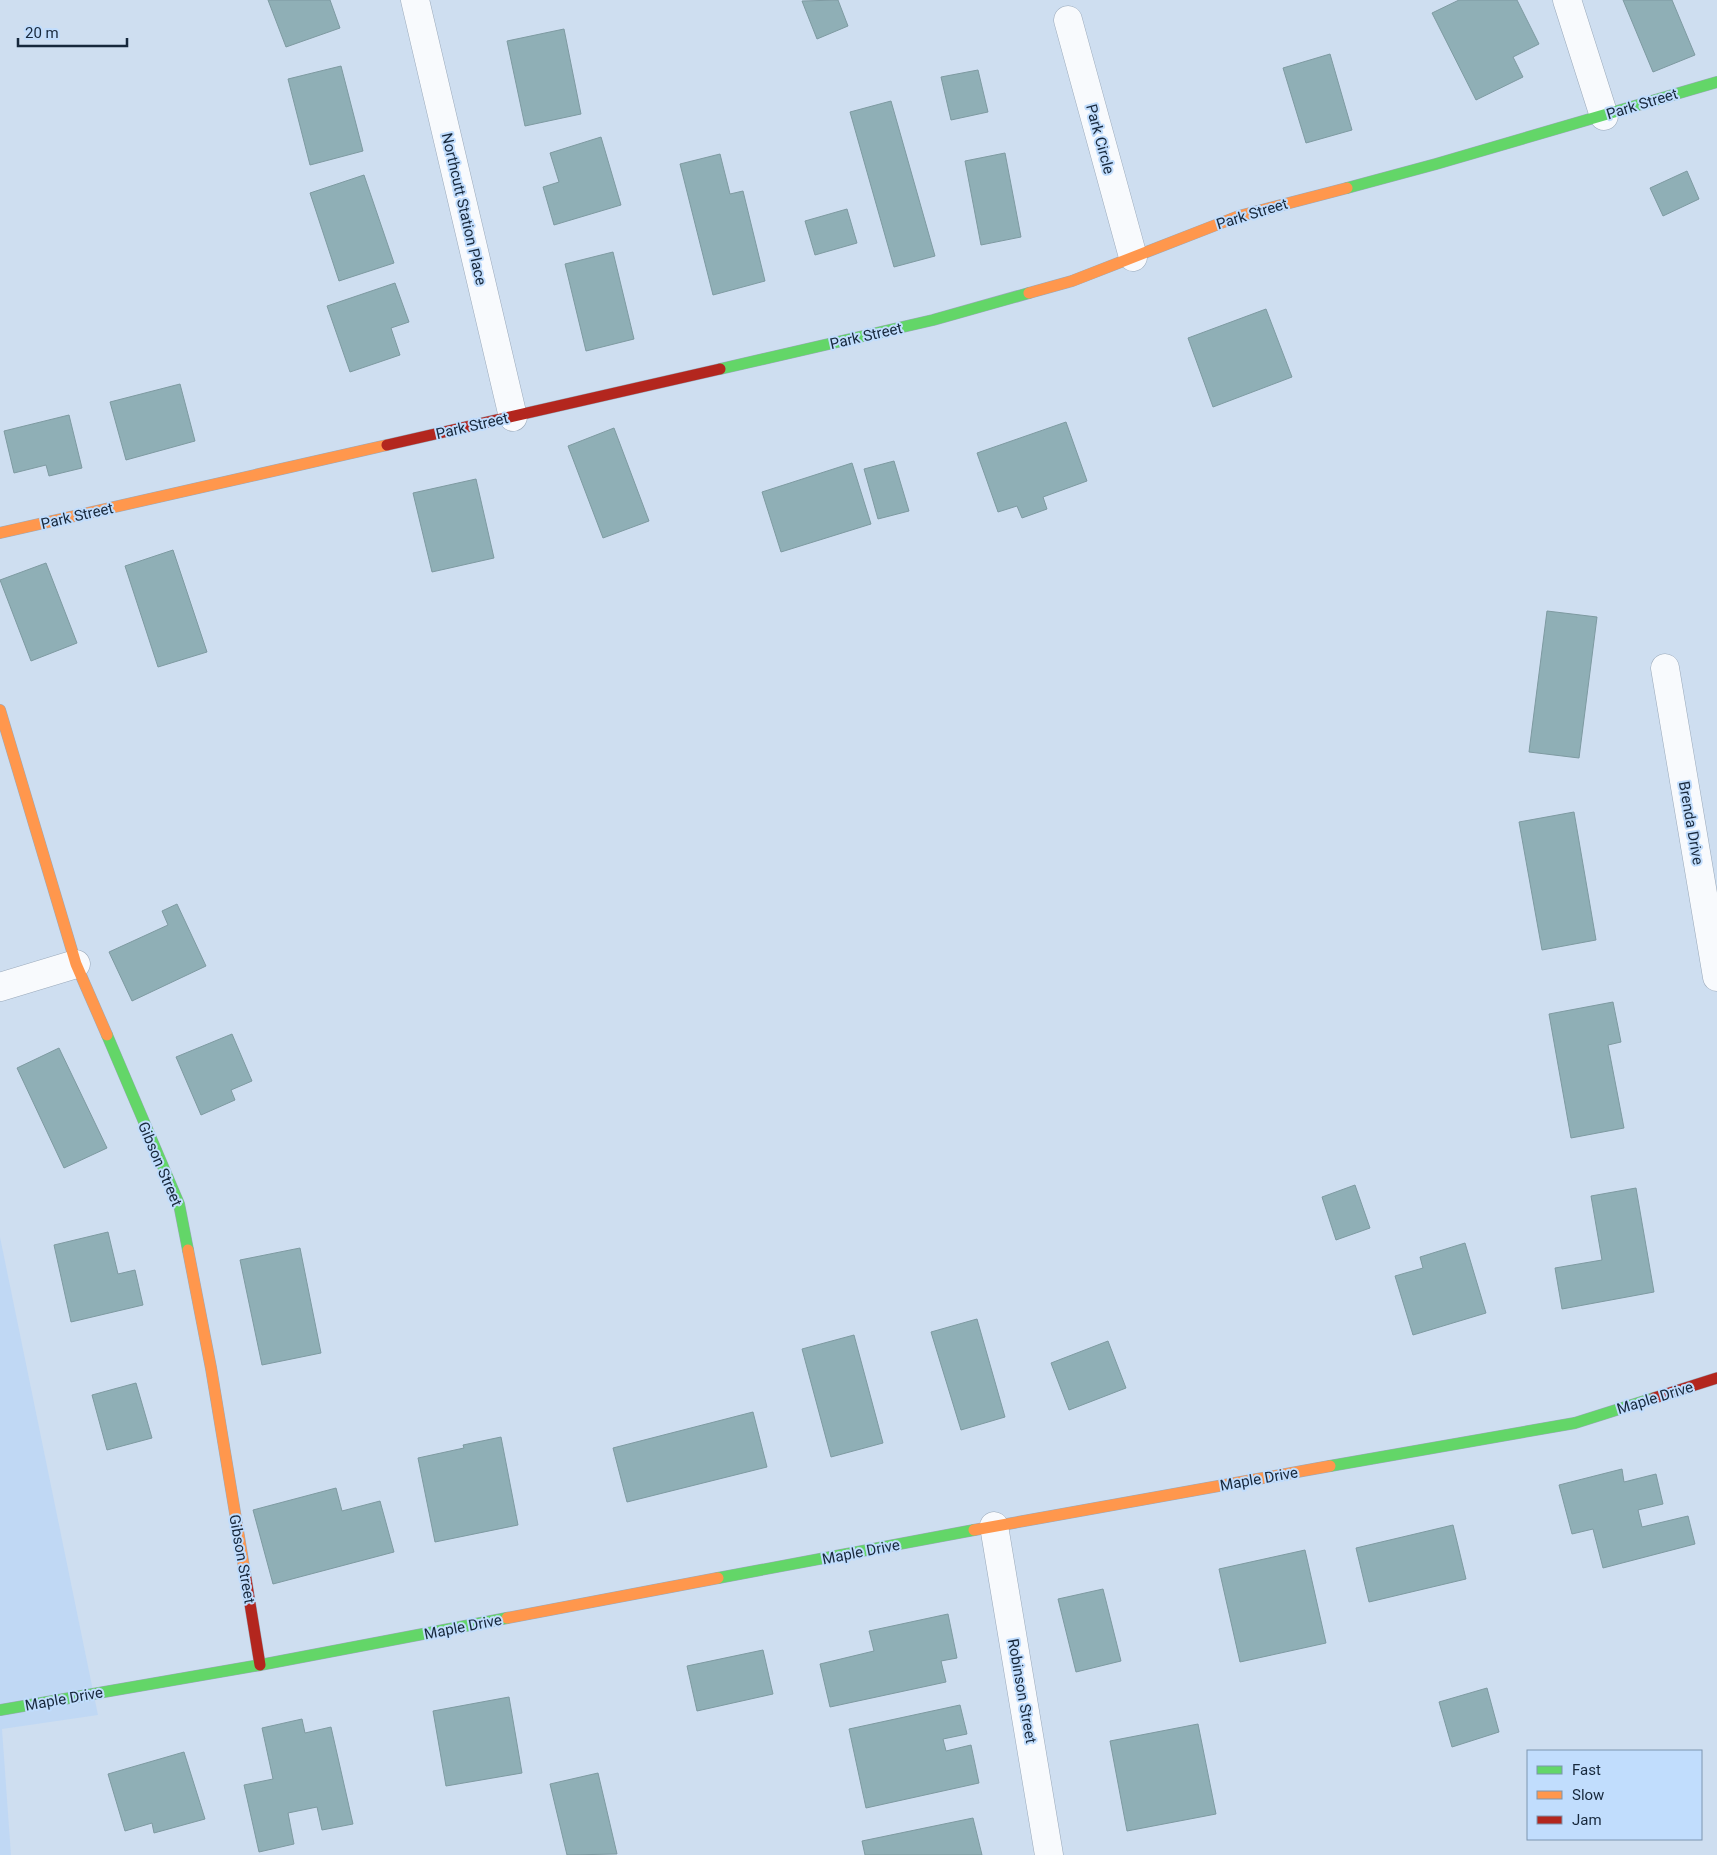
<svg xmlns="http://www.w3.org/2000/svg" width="1717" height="1855" viewBox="0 0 1717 1855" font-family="Roboto,sans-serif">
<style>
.built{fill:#c0d8f4}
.building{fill:#8fafb6;stroke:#7e9aa1}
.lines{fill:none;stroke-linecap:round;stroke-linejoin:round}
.street-casing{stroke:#9aa9ba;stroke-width:29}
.fast-casing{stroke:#9aa9ba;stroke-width:12}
.slow-casing{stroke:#9aa9ba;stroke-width:12}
.jam-casing{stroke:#9aa9ba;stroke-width:12}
.street{stroke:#f8fafd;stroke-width:28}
.fast{stroke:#63d668;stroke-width:11}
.slow{stroke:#ff974d;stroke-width:11}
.jam{stroke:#b3261e;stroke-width:11}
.labels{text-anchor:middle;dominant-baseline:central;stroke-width:4;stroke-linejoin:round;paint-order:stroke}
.street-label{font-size:15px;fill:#17283c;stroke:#c1ddfd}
</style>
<rect width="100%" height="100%" fill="#cedef0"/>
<!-- built -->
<path class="built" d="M 0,1237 L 98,1715 L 2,1729 L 11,1855 L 0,1855 Z"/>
<!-- building -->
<path class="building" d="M 268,0 L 330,0 L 340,28 L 286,47 Z
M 838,0 L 848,26 L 817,39 L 802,1 Z
M 1459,0 L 1517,0 L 1539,44 L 1513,57 L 1523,77 L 1476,100 L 1432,13 Z
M 1623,0 L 1672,0 L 1695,55 L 1653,72 Z
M 564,29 L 581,114 L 525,126 L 507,41 Z
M 1330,54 L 1352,130 L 1306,143 L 1283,68 Z
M 341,66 L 363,151 L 310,165 L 288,79 Z
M 978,70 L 988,112 L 951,120 L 941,77 Z
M 891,101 L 935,256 L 894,267 L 850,112 Z
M 601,137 L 621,205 L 554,225 L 543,187 L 559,182 L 550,153 Z
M 1005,153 L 1021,237 L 981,245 L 965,161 Z
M 720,154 L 730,194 L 743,191 L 765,281 L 713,295 L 680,164 Z
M 1687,171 L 1699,199 L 1663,216 L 1650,188 Z
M 364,175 L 394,263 L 339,281 L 310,193 Z
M 847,209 L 857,243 L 815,255 L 805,221 Z
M 613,252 L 634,339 L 586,351 L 565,264 Z
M 395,283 L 409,322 L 391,328 L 400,355 L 350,372 L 327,306 Z
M 1266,309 L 1292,377 L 1213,407 L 1188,338 Z
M 180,384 L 195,441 L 126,460 L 110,402 Z
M 69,415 L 82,468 L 49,476 L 46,465 L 14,473 L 4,431 Z
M 1066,422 L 1087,481 L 1043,497 L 1047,509 L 1022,518 L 1017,506 L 998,512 L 977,453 Z
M 614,428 L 649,521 L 603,538 L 568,446 Z
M 894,461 L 909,511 L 878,519 L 864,469 Z
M 852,463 L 871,524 L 781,552 L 762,492 Z
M 476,479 L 494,558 L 432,572 L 413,493 Z
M 173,550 L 207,652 L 158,667 L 125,566 Z
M 46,563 L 77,643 L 31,661 L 0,580 Z
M 1547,611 L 1597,617 L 1579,758 L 1529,752 Z
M 1574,812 L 1596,940 L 1542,950 L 1519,822 Z
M 177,904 L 206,966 L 132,1001 L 109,952 L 168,925 L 162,911 Z
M 1613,1002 L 1621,1042 L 1608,1045 L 1624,1128 L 1571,1138 L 1549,1014 Z
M 232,1034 L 252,1081 L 231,1090 L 235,1100 L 201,1115 L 176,1057 Z
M 59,1048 L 107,1148 L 64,1168 L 17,1068 Z
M 1355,1185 L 1370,1228 L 1336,1240 L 1322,1197 Z
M 1636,1188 L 1654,1292 L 1562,1309 L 1555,1268 L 1602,1260 L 1591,1196 Z
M 108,1232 L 118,1274 L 135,1270 L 143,1305 L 71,1322 L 54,1245 Z
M 1465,1243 L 1486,1313 L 1413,1335 L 1395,1276 L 1423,1268 L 1420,1257 Z
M 300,1248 L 321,1353 L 262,1365 L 240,1260 Z
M 977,1319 L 1005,1417 L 961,1430 L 931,1332 Z
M 854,1335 L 883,1443 L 831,1457 L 802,1349 Z
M 1108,1341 L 1126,1388 L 1069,1410 L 1051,1363 Z
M 136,1383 L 152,1438 L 107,1450 L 92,1395 Z
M 753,1412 L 767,1467 L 627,1502 L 613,1448 Z
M 501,1437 L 518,1525 L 435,1542 L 418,1458 L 464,1448 L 463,1445 Z
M 1622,1469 L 1624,1482 L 1656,1474 L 1663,1504 L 1638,1510 L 1642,1527 L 1688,1516 L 1695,1544 L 1603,1568 L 1593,1529 L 1572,1534 L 1559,1485 Z
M 336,1488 L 342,1511 L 380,1501 L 394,1552 L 273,1584 L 253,1510 Z
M 1453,1525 L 1466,1579 L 1369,1602 L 1356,1548 Z
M 1305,1550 L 1326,1643 L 1240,1662 L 1219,1569 Z
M 1103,1589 L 1121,1661 L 1076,1672 L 1058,1599 Z
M 948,1614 L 957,1658 L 941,1661 L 946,1682 L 830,1707 L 820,1664 L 874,1651 L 869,1631 Z
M 763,1650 L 773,1694 L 697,1711 L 687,1666 Z
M 1487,1688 L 1499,1732 L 1452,1747 L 1439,1702 Z
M 509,1697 L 522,1773 L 446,1786 L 433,1711 Z
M 960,1705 L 967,1734 L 943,1739 L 946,1751 L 971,1745 L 979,1783 L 866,1808 L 849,1729 Z
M 302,1719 L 305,1733 L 331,1727 L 353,1824 L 322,1830 L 317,1807 L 288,1813 L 294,1844 L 259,1852 L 244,1785 L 273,1779 L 262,1728 Z
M 1198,1724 L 1216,1814 L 1127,1831 L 1110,1741 Z
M 184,1752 L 205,1819 L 154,1833 L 152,1823 L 125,1831 L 108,1774 Z
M 598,1773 L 617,1854 L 567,1855 L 550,1784 Z
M 973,1818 L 982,1855 L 865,1855 L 862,1841 Z"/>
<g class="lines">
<!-- street casing -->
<g class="street-casing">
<path id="street" d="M 415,0 L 513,417
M 1567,0 L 1604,116
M 1068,20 L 1133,257
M 1665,668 L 1717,977
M 0,987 L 76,964
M 994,1526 L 1049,1855"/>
</g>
<!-- fast casing -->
<g class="fast-casing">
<path id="fast" d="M 1347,188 L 1436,164 L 1717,82
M 720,369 L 933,320 L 1029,293
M 107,1035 L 179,1204 L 188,1250
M 1330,1466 L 1575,1423 L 1654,1398
M 718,1578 L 974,1530
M 0,1710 L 260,1665 L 507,1618"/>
</g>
<!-- slow casing -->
<g class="slow-casing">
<path id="slow" d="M 1029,293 L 1072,281 L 1239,216 L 1347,188
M 0,533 L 387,445
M 0,710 L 76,964 L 107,1035
M 188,1250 L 211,1368 L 245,1573
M 974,1530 L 1330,1466
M 507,1618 L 718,1578"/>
</g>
<!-- jam casing -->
<g class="jam-casing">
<path id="jam" d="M 387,445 L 720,369
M 1654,1398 L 1717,1378
M 245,1573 L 260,1665"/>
</g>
<!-- street -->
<use href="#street" class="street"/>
<!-- fast -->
<use href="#fast" class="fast"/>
<!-- slow -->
<use href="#slow" class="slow"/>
<!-- jam -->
<use href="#jam" class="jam"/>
</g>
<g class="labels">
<!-- street labels -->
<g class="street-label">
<text transform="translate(1642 104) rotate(-17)">Park Street</text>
<text transform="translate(1100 139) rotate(75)">Park Circle</text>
<text transform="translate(464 209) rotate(77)">Northcutt Station Place</text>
<text transform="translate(1252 214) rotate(-17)">Park Street</text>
<text transform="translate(866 336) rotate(-13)">Park Street</text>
<text transform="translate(472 426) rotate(-13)">Park Street</text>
<text transform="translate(77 516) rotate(-13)">Park Street</text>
<text transform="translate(1691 823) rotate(80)">Brenda Drive</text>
<text transform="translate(160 1164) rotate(67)">Gibson Street</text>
<text transform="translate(1655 1398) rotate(-17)">Maple Drive</text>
<text transform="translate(1259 1479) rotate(-10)">Maple Drive</text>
<text transform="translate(861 1552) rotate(-11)">Maple Drive</text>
<text transform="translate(242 1559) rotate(80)">Gibson Street</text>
<text transform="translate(463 1627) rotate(-11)">Maple Drive</text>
<text transform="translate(1022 1691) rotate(80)">Robinson Street</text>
<text transform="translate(64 1699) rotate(-10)">Maple Drive</text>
</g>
</g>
<!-- legend -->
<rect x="1527" y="1750" width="175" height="90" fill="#c1ddfd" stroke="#7d95b0"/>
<rect x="1537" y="1766" width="25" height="8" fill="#63d668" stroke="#7d95b0"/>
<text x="1572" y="1775" font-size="15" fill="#17283c">Fast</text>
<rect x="1537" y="1791" width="25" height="8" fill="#ff974d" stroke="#7d95b0"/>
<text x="1572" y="1800" font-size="15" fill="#17283c">Slow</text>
<rect x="1537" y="1816" width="25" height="8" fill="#b3261e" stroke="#7d95b0"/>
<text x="1572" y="1825" font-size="15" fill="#17283c">Jam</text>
<!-- scale -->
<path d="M18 38v8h109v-8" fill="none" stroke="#17283c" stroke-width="2.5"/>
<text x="25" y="38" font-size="15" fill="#17283c" stroke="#c1ddfd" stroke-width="4" paint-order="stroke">20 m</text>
</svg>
